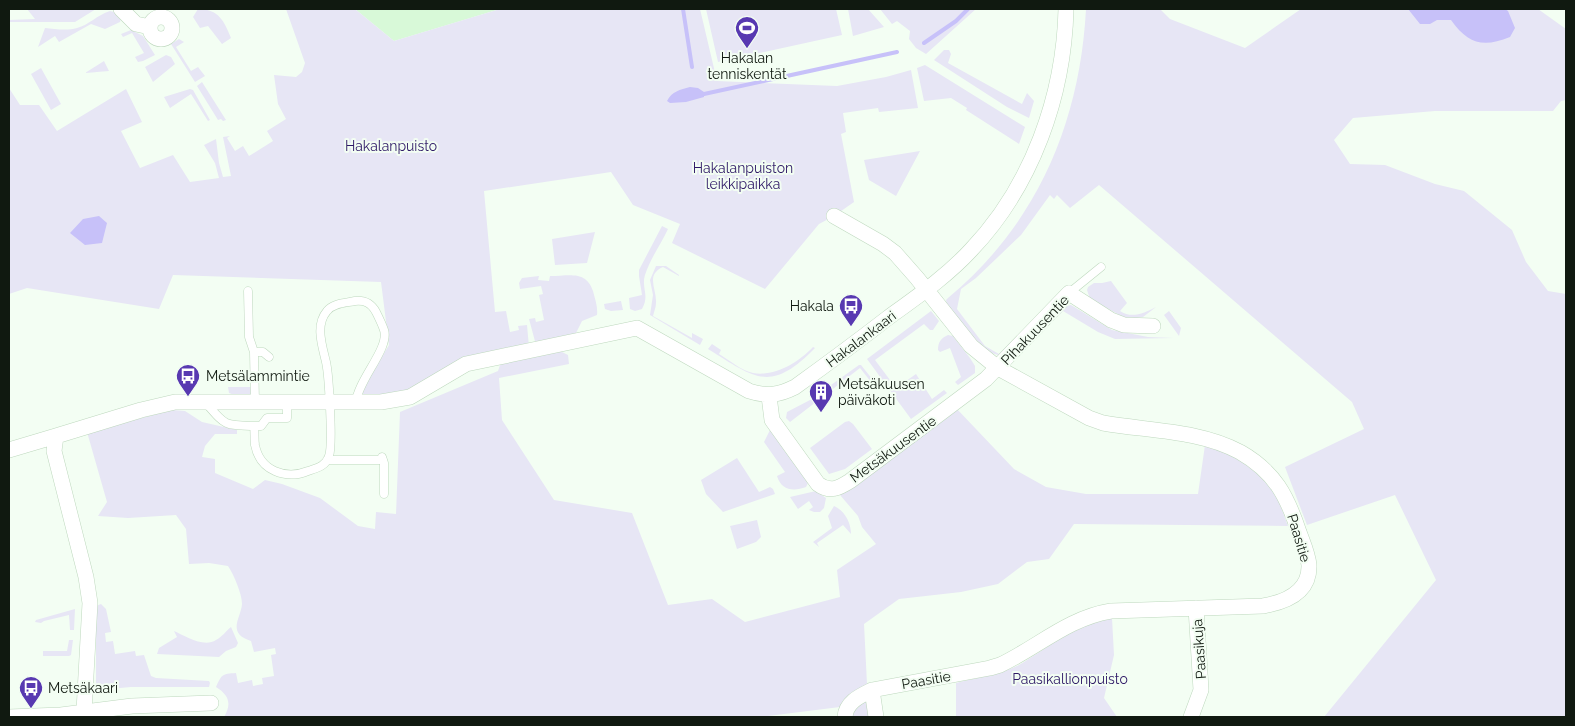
<svg xmlns="http://www.w3.org/2000/svg" width="1575" height="726" viewBox="0 0 1575 726" font-family="Raleway,sans-serif">
<style>
.built{fill:#d8f9d8}
.green{fill:#e7e6f5}
.water{fill:#c7c1f9}
.lines{fill:none;stroke-linecap:round;stroke-linejoin:round}
.stream{stroke:#c7c1f9;stroke-width:4}
.service-casing{stroke:#bed8be;stroke-width:9}
.minor-casing{stroke:#bed8be;stroke-width:16}
.service{stroke:#fff;stroke-width:8}
.minor{stroke:#fff;stroke-width:15}
.labels{text-anchor:middle;dominant-baseline:central;stroke-width:4;stroke-linejoin:round;paint-order:stroke}
.poi-label{font-size:14px;fill:#101910;stroke:#f3fef3;text-anchor:start}
.park-label{font-size:14px;fill:#2f1a67;stroke:#f3fef3}
.street-label{font-size:14px;fill:#101910;stroke:#f3fef3}
</style>
<rect width="100%" height="100%" fill="#f3fef3"/>
<!-- built -->
<path class="built" d="M 355,9 L 500,9 L 394,41 Z"/>
<!-- green -->
<path class="green" d="M 27,9 L 96,9 L 75,22 L 9,22 L 9,20 L 35,19 Z
M 198,9 C 219,9 224,21 231,38 L 222,44 L 208,26 L 200,28 L 193,17 Z
M 286,9 L 355,9 L 394,41 L 500,9 L 700,9 L 717,81 L 837,86 L 886,77 L 911,70 L 918,108 L 879,112 L 878,108 L 843,113 L 846,132 L 841,134 L 854,202 L 834,216 L 819,224 L 765,289 L 672,243 L 680,224 L 633,205 L 611,172 L 484,191 L 495,312 L 506,311 L 510,332 L 519,330 L 518,326 L 527,325 L 529,347 L 401,394 L 360,397 L 360,393 L 389,345 L 381,282 L 173,275 L 159,309 L 27,288 L 9,294 L 9,88 L 20,105 L 39,105 L 57,131 L 126,89 L 142,122 L 121,131 L 140,168 L 173,155 L 190,182 L 219,178 L 215,163 L 204,145 L 216,139 L 219,163 L 223,177 L 231,176 L 223,137 L 230,136 L 227,138 L 235,151 L 243,146 L 249,156 L 273,141 L 267,131 L 286,119 L 278,104 L 274,75 L 296,77 L 302,72 L 305,63 Z
M 706,9 L 836,9 L 842,35 L 718,62 Z
M 848,9 L 868,9 L 884,27 L 853,36 Z
M 880,9 L 976,9 L 926,54 L 916,48 L 909,39 L 910,31 L 897,21 L 892,24 Z
M 1086,9 L 1160,9 L 1170,19 L 1245,48 L 1301,9 L 1538,9 L 1566,29 L 1566,100 L 1561,101 L 1553,111 L 1435,111 L 1353,118 L 1334,140 L 1350,164 L 1385,165 L 1435,184 L 1464,191 L 1512,230 L 1526,262 L 1548,291 L 1566,294 L 1566,717 L 1324,717 L 1436,580 L 1395,495 L 1307,525 L 1285,467 L 1364,429 L 1352,402 L 1099,185 L 1070,208 L 1057,195 L 1054,199 L 1050,195 L 1021,235 L 976,278 L 961,289 L 957,309 L 985,346 L 999,354 L 1012,341 L 1014,344 L 1002,355 C 981,356 960,321 947,305 L 946,300 L 948,298 C 1037,224 1080,123 1086,9 Z
M 110,11 L 114,12 L 121,18 L 120,22 L 105,29 L 91,24 L 59,42 L 55,36 L 38,47 L 45,28 C 55,29 67,31 77,28 C 89,25 97,15 110,11 Z
M 131,30 L 143,36 L 155,55 L 143,61 L 138,62 L 135,57 L 144,53 L 132,33 L 123,37 L 121,34 Z
M 179,39 L 184,42 L 176,47 L 191,71 L 198,67 L 205,76 L 195,82 L 171,44 Z
M 944,50 L 949,50 L 951,54 L 948,63 L 1022,104 L 1027,93 L 1034,101 L 1029,118 L 1007,107 L 934,60 Z
M 166,55 L 171,57 L 175,64 L 153,82 L 145,67 Z
M 104,61 L 109,71 L 85,73 Z
M 925,65 L 1025,127 L 1019,144 L 966,110 L 967,108 L 951,98 L 924,101 L 917,68 Z
M 41,68 L 61,104 L 51,110 L 31,74 Z
M 202,82 L 226,120 L 223,121 L 221,119 L 218,120 L 197,86 Z
M 190,89 L 193,90 L 210,120 L 208,121 L 191,94 L 170,108 L 164,97 Z
M 920,151 L 896,196 L 869,180 L 864,160 Z
M 662,226 L 668,229 C 661,244 650,259 645,275 C 641,288 650,295 642,309 L 635,311 L 630,309 L 629,298 L 642,295 L 639,276 L 639,270 Z
M 595,232 L 587,263 L 555,265 L 552,239 Z
M 656,266 L 666,266 L 679,275 L 679,276 L 663,267 C 645,275 657,289 656,303 C 656,307 654,312 653,316 L 692,338 L 692,333 L 703,339 L 700,345 L 650,315 L 653,295 L 650,280 Z
M 539,276 L 538,280 L 549,281 L 550,276 C 569,276 586,270 593,291 C 595,299 598,307 597,315 L 582,321 L 575,335 L 536,345 L 529,319 L 535,318 L 536,322 L 544,320 L 539,295 L 543,294 L 541,286 L 520,289 L 519,283 L 522,278 Z
M 1111,281 L 1127,303 L 1120,311 C 1132,319 1144,313 1156,307 L 1143,317 L 1127,319 L 1090,299 L 1087,290 L 1088,287 L 1094,283 L 1102,283 Z
M 621,301 L 623,310 L 611,311 L 605,309 L 604,304 Z
M 1071,305 L 1112,330 L 1148,337 L 1174,338 L 1115,339 L 1098,332 L 1063,311 L 1059,315 L 1057,312 L 1065,306 Z
M 931,311 L 939,321 L 933,330 L 930,330 L 924,324 L 875,360 L 896,388 L 916,374 L 932,399 L 944,390 L 947,393 L 911,419 L 867,359 Z
M 1169,311 L 1181,328 L 1179,336 L 1164,315 Z
M 948,335 L 953,336 L 970,358 L 975,366 L 975,373 L 958,385 L 955,382 L 961,377 L 950,348 L 940,352 L 938,350 C 938,342 941,338 948,335 Z
M 712,344 L 721,350 L 719,354 C 729,360 742,371 753,373 C 775,377 799,362 813,347 L 815,348 C 770,394 755,378 708,349 Z
M 560,351 L 568,355 L 569,364 L 499,378 L 502,420 L 554,500 L 632,513 L 668,605 L 712,599 L 745,622 L 840,597 L 837,570 L 876,544 L 862,527 L 858,516 L 840,495 L 956,408 L 1014,469 L 1046,487 L 1086,494 L 1198,494 L 1205,445 C 1222,451 1249,462 1262,473 C 1273,483 1283,512 1288,526 L 1074,524 L 1049,559 L 1027,562 L 998,584 L 961,592 L 899,599 L 864,624 L 867,684 L 851,693 L 840,707 L 760,717 L 224,717 C 232,704 229,695 216,687 C 222,674 222,674 236,673 L 238,683 L 252,680 L 253,686 L 263,684 L 262,678 L 274,676 L 271,655 L 276,654 L 275,648 L 254,652 L 251,641 C 226,633 241,618 242,604 C 242,594 234,575 228,566 L 209,563 L 189,564 L 186,529 L 176,515 L 128,518 L 98,516 L 107,502 L 87,432 L 172,410 L 185,411 L 202,422 L 237,430 L 237,434 L 215,434 L 205,446 L 202,457 L 215,459 L 215,473 L 253,489 L 265,480 L 282,484 L 320,498 L 358,526 L 375,529 L 376,512 L 396,514 L 400,412 L 498,371 L 501,362 Z
M 859,365 L 861,365 L 877,385 L 875,387 L 860,368 L 790,422 L 786,418 L 787,412 L 810,400 Z
M 228,387 L 252,387 L 251,396 L 237,396 L 229,393 Z
M 849,421 L 853,424 L 872,449 L 845,469 L 829,474 L 810,448 L 845,422 Z
M 770,430 L 809,481 L 806,487 C 793,492 781,490 777,476 L 785,472 L 764,442 Z
M 737,458 L 759,492 L 770,487 L 773,489 L 775,494 L 723,512 L 706,494 L 701,480 Z
M 816,491 L 826,498 L 824,508 L 820,512 L 814,512 L 809,510 L 813,507 L 809,501 L 798,509 L 790,497 Z
M 834,506 C 845,511 851,523 851,534 L 843,525 L 817,543 L 819,547 L 813,542 L 832,528 L 828,516 Z
M 757,520 L 761,537 L 756,542 L 737,549 L 730,526 Z
M 101,604 L 106,609 L 111,632 L 105,633 L 106,642 L 113,641 L 115,654 L 135,651 L 136,656 L 144,655 L 151,676 L 156,678 L 209,681 L 210,683 L 209,687 L 131,687 L 109,689 L 96,688 L 96,606 Z
M 75,609 L 74,630 L 70,630 L 69,615 L 44,621 L 41,623 L 35,622 L 36,620 Z
M 1112,618 L 1114,655 L 1104,698 L 1117,717 L 956,717 L 956,683 C 977,677 999,675 1019,665 C 1042,652 1072,627 1096,620 C 1101,618 1107,618 1112,618 Z
M 231,627 L 238,643 L 236,647 L 226,651 L 219,657 L 157,654 L 159,648 L 177,637 L 174,631 C 185,636 204,648 216,640 C 222,637 226,631 231,627 Z
M 69,640 L 73,640 L 71,655 L 69,656 L 43,656 L 43,651 L 67,651 Z
M 867,701 L 871,717 L 848,717 L 857,703 Z"/>
<!-- water -->
<path class="water" d="M 1408,9 L 1505,9 L 1508,11 L 1515,28 L 1510,37 C 1483,48 1468,44 1451,20 L 1437,20 L 1430,24 L 1420,24 Z
M 690,87 L 698,88 L 704,92 L 704,97 L 686,102 L 670,103 L 667,101 C 672,91 680,90 690,87 Z
M 99,216 L 107,223 L 102,243 L 85,245 L 70,233 L 83,219 Z"/>
<g class="lines">
<!-- stream -->
<path class="stream" d="M 683,9 L 692,67
M 924,43 L 956,21 L 968,9
M 704,94 L 897,52"/>
<!-- service casing -->
<g class="service-casing">
<path id="service" d="M 248,291 L 249,337 L 254,352
M 1069,293 L 1101,267
M 205,402 C 226,426 223,425 254,426 C 255,432 254,439 255,445 C 260,471 286,480 308,471 C 317,468 326,466 329,456 C 333,446 329,375 326,362 C 322,345 315,325 327,311 C 333,303 346,303 355,301 C 365,300 371,303 376,312 C 379,318 382,324 384,330 C 390,348 358,380 356,402
M 255,403 L 254,352 L 263,352 L 269,357
M 254,426 L 261,426 L 267,418 L 287,418 L 287,402
M 382,457 L 384,463 L 384,494
M 327,460 L 383,460"/>
</g>
<!-- minor casing -->
<g class="minor-casing">
<path id="minor" d="M 121,9 L 136,24 L 150,27
M150 28a11 11 0 1 1 22 0a11 11 0 1 1-22 0Z
M 834,216 L 883,244 L 895,253 L 917,278 L 971,346 L 998,368 L 1089,418 L 1103,423 C 1149,431 1199,430 1240,452 C 1275,472 1287,496 1299,532 C 1303,543 1308,554 1309,565 C 1310,592 1286,602 1263,606 L 1111,611 C 1068,618 1038,647 1000,665 L 990,668 L 872,690 C 860,696 846,702 845,717
M 769,396 L 772,420 L 818,484 C 830,493 839,488 850,481 L 986,379 L 1069,293 L 1111,320 L 1124,325 L 1153,326
M 9,450 L 56,436
M 872,690 L 876,717
M 84,711 L 90,603 L 86,577 L 54,451 L 56,436 L 141,410 L 175,402 L 381,402 L 410,397 L 466,364 L 637,328 L 749,391 C 767,397 779,395 795,387 C 827,364 858,341 889,317 C 918,296 947,276 971,250 C 1032,186 1064,96 1066,9
M 9,717 L 61,715 L 132,706 L 211,703
M 1191,717 L 1201,690 L 1196,608"/>
</g>
<!-- service -->
<use href="#service" class="service"/>
<!-- minor -->
<use href="#minor" class="minor"/>
</g>
<!-- icons -->
<defs>
<g id="stadium-pin" transform="scale(1.25)"><path d="M0 17L-7.5 6A9.5 9.5 0 1 1 7.5 6Z" fill="#5839b1" stroke="#f3fef3"/><path d="M0-5a6.5 5 0 1 0 0 10a6.5 5 0 1 0 0-10ZM-3.5-1.8h7v3.6h-7Z" fill="#fff"/></g>
<g id="bus-pin" transform="scale(1.25)"><path d="M0 17L-7.5 6A9.5 9.5 0 1 1 7.5 6Z" fill="#5839b1" stroke="#f3fef3"/><path d="M-5-6H5V4H4V6H2V4H-2V6H-4V4H-5ZM-3.5-4V0h7V-4ZM-3.5 1.2v1.5H-2V1.2ZM2 1.2v1.5H3.5V1.2Z" fill="#fff"/></g>
<g id="building-pin" transform="scale(1.25)"><path d="M0 17L-7.5 6A9.5 9.5 0 1 1 7.5 6Z" fill="#5839b1" stroke="#f3fef3"/><path d="M-4-6H4V6H1V3H-1V6H-4ZM-2.5-4.3h1.7v1.8h-1.7ZM.8-4.3h1.7v1.8H.8ZM-2.5-1h1.7V.8h-1.7ZM.8-1h1.7V.8H.8Z" fill="#fff"/></g>
</defs>
<g fill-rule="evenodd">
<use href="#stadium-pin" x="747" y="28"/>
<use href="#bus-pin" x="851" y="306"/>
<use href="#bus-pin" x="188" y="376"/>
<use href="#building-pin" x="821" y="392"/>
<use href="#bus-pin" x="31" y="688"/>
</g>
<g class="labels">
<!-- poi labels -->
<g class="poi-label">
<text x="747" y="58" text-anchor="middle">Hakalan<tspan x="747" dy="16">tenniskentät</tspan></text>
<text x="834" y="306" text-anchor="end">Hakala</text>
<text x="206" y="376">Metsälammintie</text>
<text x="838" y="384">Metsäkuusen<tspan x="838" dy="16">päiväkoti</tspan></text>
<text x="48" y="688">Metsäkaari</text>
</g>
<!-- park labels -->
<g class="park-label">
<text x="391" y="146">Hakalanpuisto</text>
<text x="743" y="168">Hakalanpuiston<tspan x="743" dy="16">leikkipaikka</tspan></text>
<text x="1070" y="679">Paasikallionpuisto</text>
</g>
<!-- street labels -->
<g class="street-label">
<text transform="translate(1035 330) rotate(-46)">Pihakuusentie</text>
<text transform="translate(861 339) rotate(-37)">Hakalankaari</text>
<text transform="translate(893 449) rotate(-36)">Metsäkuusentie</text>
<text transform="translate(1299 538) rotate(73)">Paasitie</text>
<text transform="translate(1199 649) rotate(-94)">Paasikuja</text>
<text transform="translate(926 680) rotate(-10)">Paasitie</text>
</g>
</g>
<!-- border -->
<rect width="1575" height="726" fill="none" stroke="#101910" stroke-width="20"/>
</svg>
